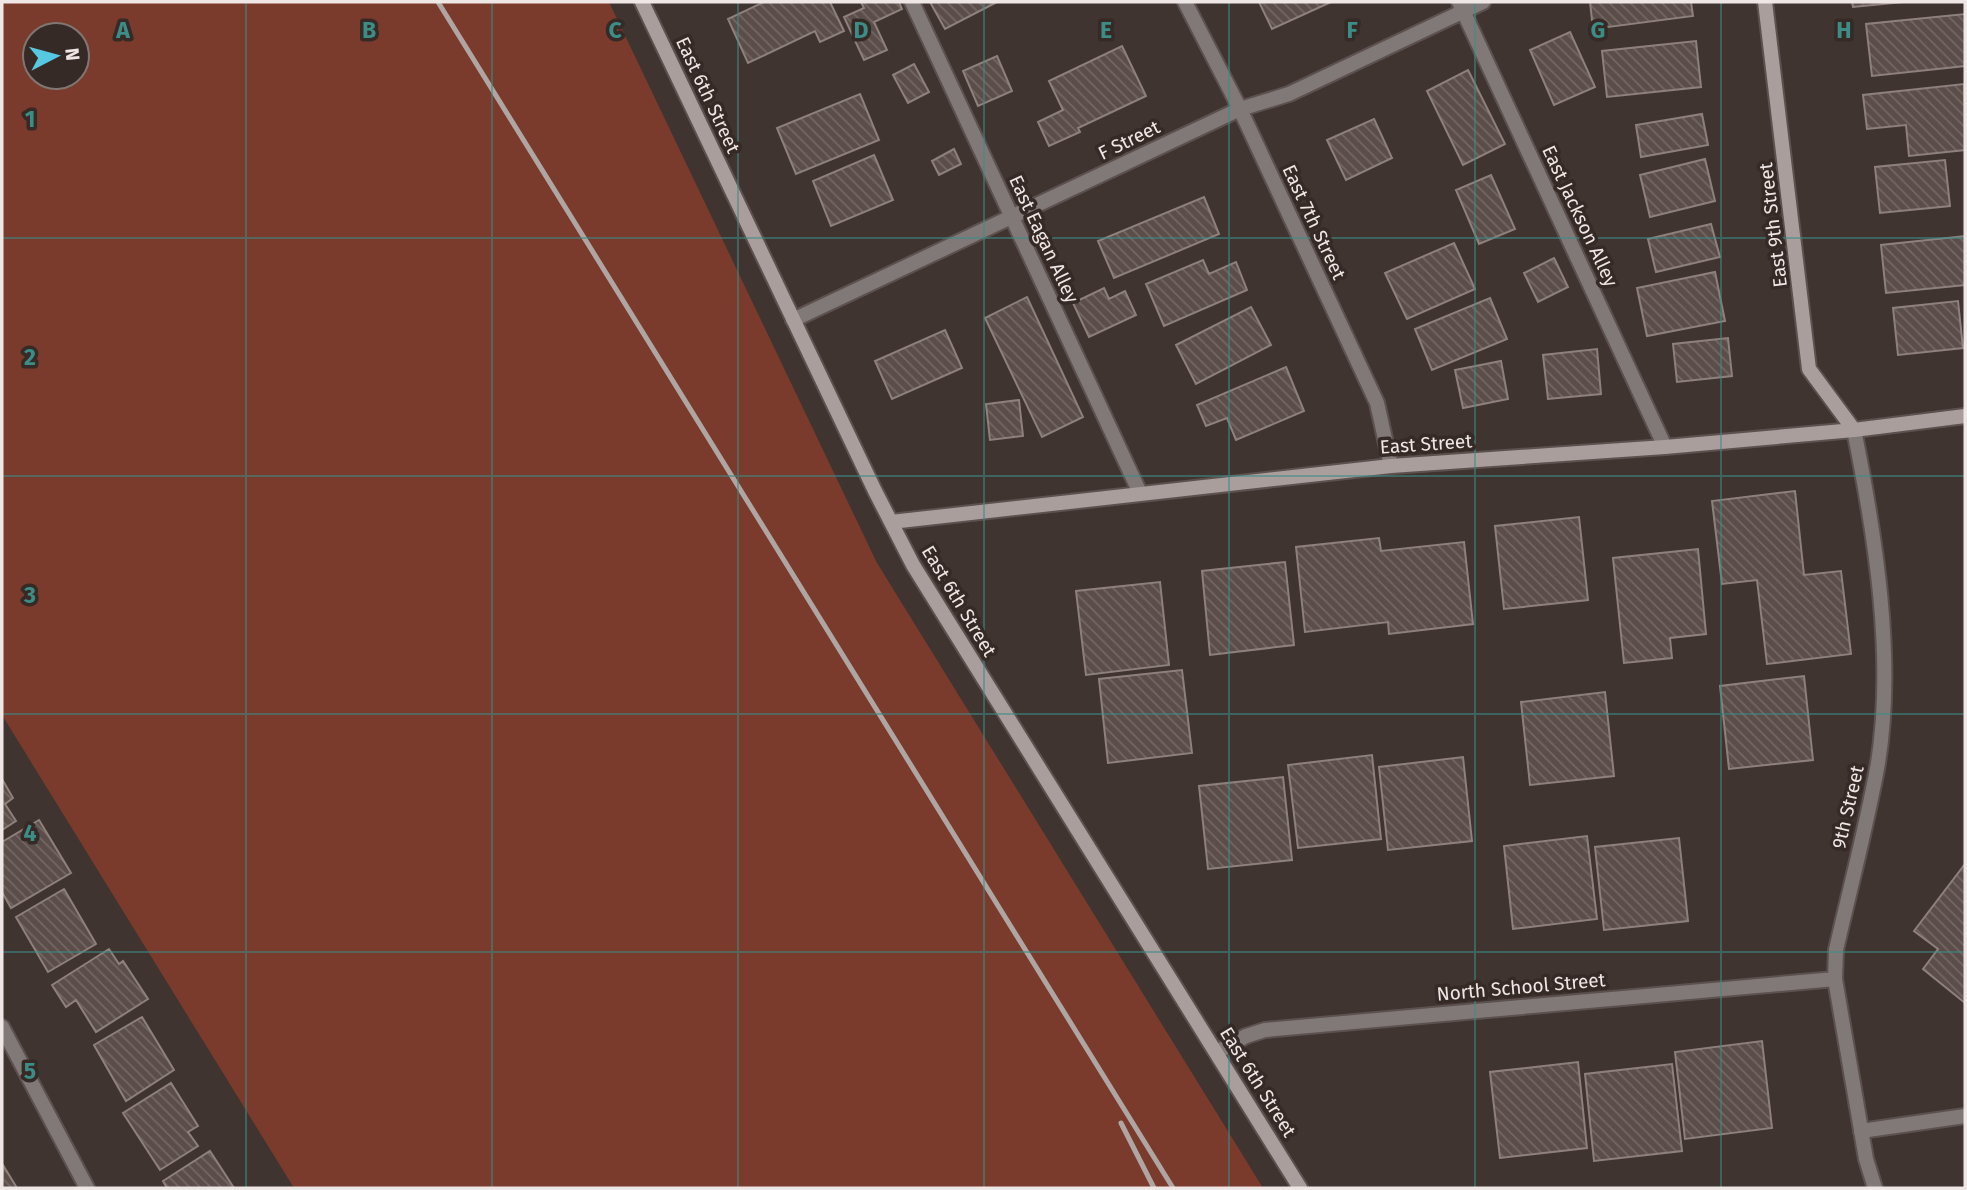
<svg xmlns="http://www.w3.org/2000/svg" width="1967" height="1190" viewBox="0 0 1967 1190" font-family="'Fira Sans',sans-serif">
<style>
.grass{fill:#7a3a2c;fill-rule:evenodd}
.building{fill:url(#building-back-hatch);stroke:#8e807c;stroke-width:2}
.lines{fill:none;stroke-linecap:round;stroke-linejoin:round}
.lane-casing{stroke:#5c514e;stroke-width:18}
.street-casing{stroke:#5c514e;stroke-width:18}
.secondary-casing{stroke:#5c514e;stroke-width:18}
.lane{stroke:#807978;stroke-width:14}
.street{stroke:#807978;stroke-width:14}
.secondary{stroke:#a99e9c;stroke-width:14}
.rail{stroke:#afa6a3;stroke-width:5}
.grid{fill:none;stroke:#3c8d86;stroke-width:2;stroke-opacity:0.55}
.labels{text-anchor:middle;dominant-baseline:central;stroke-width:7;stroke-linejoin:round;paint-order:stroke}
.street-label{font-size:19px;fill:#efe7e5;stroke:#362a27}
.grid-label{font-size:23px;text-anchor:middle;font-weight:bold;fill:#3c8d86;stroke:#362a27;stroke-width:7;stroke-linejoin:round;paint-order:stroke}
</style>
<defs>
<pattern id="building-back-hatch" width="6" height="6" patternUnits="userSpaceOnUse" patternTransform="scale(1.75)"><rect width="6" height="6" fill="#5b4d4a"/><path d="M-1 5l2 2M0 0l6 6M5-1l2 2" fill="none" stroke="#736764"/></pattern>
</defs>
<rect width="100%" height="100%" fill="#403431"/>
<!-- grass -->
<path class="grass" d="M 2,2 L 609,2 L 877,563 L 1263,1188 L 294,1188 L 2,715 ZM 35,35 L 77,35 L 77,77 L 35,77 Z"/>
<!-- building -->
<path class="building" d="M 764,2 L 830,2 L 844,31 L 820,42 L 815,31 L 748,63 L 728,19 Z
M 861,2 L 899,2 L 902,9 L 874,22 L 887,50 L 864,60 L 844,17 L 864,8 Z
M 930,2 L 997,2 L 945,29 Z
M 1259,2 L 1331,2 L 1272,29 Z
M 1590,2 L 1691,2 L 1693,16 L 1593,29 Z
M 1852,2 L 1904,2 L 1853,7 Z
M 1965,14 L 1965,66 L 1872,76 L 1866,24 Z
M 1570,32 L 1595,87 L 1554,105 L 1530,50 Z
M 1696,41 L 1701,87 L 1607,97 L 1602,51 Z
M 1122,46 L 1146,96 L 1078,128 L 1080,132 L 1049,146 L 1038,122 L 1063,110 L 1049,81 Z
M 997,56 L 1012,91 L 978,106 L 963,71 Z
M 914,64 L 929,92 L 908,103 L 893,75 Z
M 1468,70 L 1505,144 L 1463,165 L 1427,91 Z
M 1964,84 L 1965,150 L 1909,156 L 1906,125 L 1867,129 L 1863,95 Z
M 860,94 L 879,140 L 796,174 L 777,128 Z
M 1702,114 L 1708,145 L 1641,157 L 1636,125 Z
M 1374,119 L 1392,158 L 1346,180 L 1327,140 Z
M 954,149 L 961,164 L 939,175 L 932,161 Z
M 874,155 L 893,200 L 831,226 L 813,181 Z
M 1705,159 L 1715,201 L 1650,217 L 1640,175 Z
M 1945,160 L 1950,206 L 1880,213 L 1875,167 Z
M 1491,175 L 1515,229 L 1479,244 L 1456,190 Z
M 1204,197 L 1219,234 L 1114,278 L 1098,241 Z
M 1711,224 L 1720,257 L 1656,272 L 1648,239 Z
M 1965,236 L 1965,285 L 1886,293 L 1881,245 Z
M 1454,243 L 1475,289 L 1407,319 L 1385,273 Z
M 1554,258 L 1568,287 L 1538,302 L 1524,273 Z
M 1203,260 L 1209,274 L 1236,262 L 1247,290 L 1164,326 L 1146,284 Z
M 1715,272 L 1725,321 L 1647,336 L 1637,288 Z
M 1104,288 L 1109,299 L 1125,291 L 1136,315 L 1089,337 L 1073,303 Z
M 1027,297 L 1083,417 L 1042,437 L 985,318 Z
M 1490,298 L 1507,339 L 1432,370 L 1415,329 Z
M 1958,301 L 1963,348 L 1898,355 L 1893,308 Z
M 1251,307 L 1271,345 L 1196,384 L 1176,345 Z
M 945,330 L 962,368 L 892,399 L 875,361 Z
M 1728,338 L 1732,376 L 1677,382 L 1673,344 Z
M 1597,349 L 1601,394 L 1548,399 L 1543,355 Z
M 1501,361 L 1508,399 L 1463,408 L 1455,370 Z
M 1286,367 L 1304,411 L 1236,440 L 1227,418 L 1206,426 L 1197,405 Z
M 1019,400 L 1023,436 L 990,440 L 986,404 Z
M 1795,491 L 1804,575 L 1841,571 L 1851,654 L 1767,664 L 1757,580 L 1722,584 L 1712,501 Z
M 1579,517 L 1588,600 L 1504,609 L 1495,526 Z
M 1379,538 L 1381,551 L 1464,542 L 1473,624 L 1389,634 L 1388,622 L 1305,632 L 1296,547 Z
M 1698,549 L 1706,634 L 1670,638 L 1672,658 L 1624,663 L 1613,558 Z
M 1285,562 L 1294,645 L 1210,655 L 1202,571 Z
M 1160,582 L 1169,665 L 1086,675 L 1076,591 Z
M 1182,670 L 1192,753 L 1108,763 L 1099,679 Z
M 1804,676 L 1813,760 L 1729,769 L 1720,686 Z
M 1605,692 L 1614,776 L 1530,785 L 1521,702 Z
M 1372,755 L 1381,839 L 1298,848 L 1288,765 Z
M 1463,757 L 1472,841 L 1388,850 L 1379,767 Z
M 1283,777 L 1292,860 L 1208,869 L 1199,786 Z
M 2,779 L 13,798 L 5,804 L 16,821 L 2,830 Z
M 39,820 L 71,873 L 11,908 L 2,892 L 2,842 Z
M 1587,836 L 1597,919 L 1513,929 L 1504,846 Z
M 1679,838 L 1688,921 L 1604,930 L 1595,847 Z
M 1965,864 L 1965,1003 L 1923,969 L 1938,949 L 1914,931 Z
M 64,889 L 96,944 L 48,972 L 16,917 Z
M 109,949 L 119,964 L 123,961 L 148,999 L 96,1032 L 76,1000 L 66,1007 L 52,985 Z
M 142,1017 L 174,1070 L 126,1101 L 94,1045 Z
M 1762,1041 L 1772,1128 L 1685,1139 L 1675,1052 Z
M 1578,1062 L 1587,1148 L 1500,1158 L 1490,1072 Z
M 1672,1064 L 1682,1151 L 1594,1161 L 1585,1074 Z
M 171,1083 L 198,1126 L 188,1132 L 198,1146 L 160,1170 L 123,1113 Z
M 210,1151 L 234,1188 L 167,1188 L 163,1181 Z
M 3,1165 L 17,1188 L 2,1188 Z"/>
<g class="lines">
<!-- lane casing -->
<g class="lane-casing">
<path id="lane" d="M 912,2 L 1140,493
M 1459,2 L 1665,447
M 1861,1131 L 1965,1116"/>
</g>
<!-- street casing -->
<g class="street-casing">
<path id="street" d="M 1185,2 L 1240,109 L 1377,403 L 1391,466
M 793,320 L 1240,109 L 1289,94 L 1483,2
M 1854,430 C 1875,534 1895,657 1878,763 C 1867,825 1850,888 1836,950 L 1835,979 L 1866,1159 L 1875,1188
M 2,1027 L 87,1188
M 1217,1052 L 1246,1036 L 1265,1030 L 1835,979"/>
</g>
<!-- secondary casing -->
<g class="secondary-casing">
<path id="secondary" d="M 642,2 L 875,491 L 913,565 L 1300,1188
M 1765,2 L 1809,369 L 1854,430
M 891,522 L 1391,466 L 1665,447 L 1854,430 L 1965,416"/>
</g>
<!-- lane -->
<use href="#lane" class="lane"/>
<!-- street -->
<use href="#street" class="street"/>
<!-- secondary -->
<use href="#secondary" class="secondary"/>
<!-- rail -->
<path class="rail" d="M 438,2 L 1173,1188
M 1121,1123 L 1154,1188"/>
</g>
<!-- grid -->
<path class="grid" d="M 246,2 L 246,1188M 492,2 L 492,1188M 738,2 L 738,1188M 984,2 L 984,1188M 1229,2 L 1229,1188M 1475,2 L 1475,1188M 1721,2 L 1721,1188M 2,238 L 1965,238M 2,476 L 1965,476M 2,714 L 1965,714M 2,952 L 1965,952"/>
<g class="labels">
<!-- street labels -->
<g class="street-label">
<text transform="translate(708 95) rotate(65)">East 6th Street</text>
<text transform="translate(1129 140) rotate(-26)">F Street</text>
<text transform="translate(1580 216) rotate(65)">East Jackson Alley</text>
<text transform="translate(1314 222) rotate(65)">East 7th Street</text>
<text transform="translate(1773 225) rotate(-97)">East 9th Street</text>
<text transform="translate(1044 239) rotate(65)">East Eagan Alley</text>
<text transform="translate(1426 444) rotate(-4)">East Street</text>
<text transform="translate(959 601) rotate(59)">East 6th Street</text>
<text transform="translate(1848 807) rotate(-77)">9th Street</text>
<text transform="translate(1521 987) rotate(-5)">North School Street</text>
<text transform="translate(1258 1082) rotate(58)">East 6th Street</text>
</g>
</g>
<g class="grid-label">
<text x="123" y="38">A</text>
<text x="369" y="38">B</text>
<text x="615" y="38">C</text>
<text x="861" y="38">D</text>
<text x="1106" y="38">E</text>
<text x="1352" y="38">F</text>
<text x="1598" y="38">G</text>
<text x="1844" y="38">H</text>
<text x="30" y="127">1</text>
<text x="30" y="365">2</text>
<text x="30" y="603">3</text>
<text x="30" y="841">4</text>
<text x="30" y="1079">5</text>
</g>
<!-- border -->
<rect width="1967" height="1190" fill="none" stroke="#efe7e5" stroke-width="7"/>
<!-- north arrow -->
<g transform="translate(56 56) rotate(84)"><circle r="33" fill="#362a27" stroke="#807673" stroke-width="2"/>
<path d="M0-5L12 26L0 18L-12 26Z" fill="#56c9e1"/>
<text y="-10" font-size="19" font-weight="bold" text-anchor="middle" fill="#efe7e5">N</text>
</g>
</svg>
